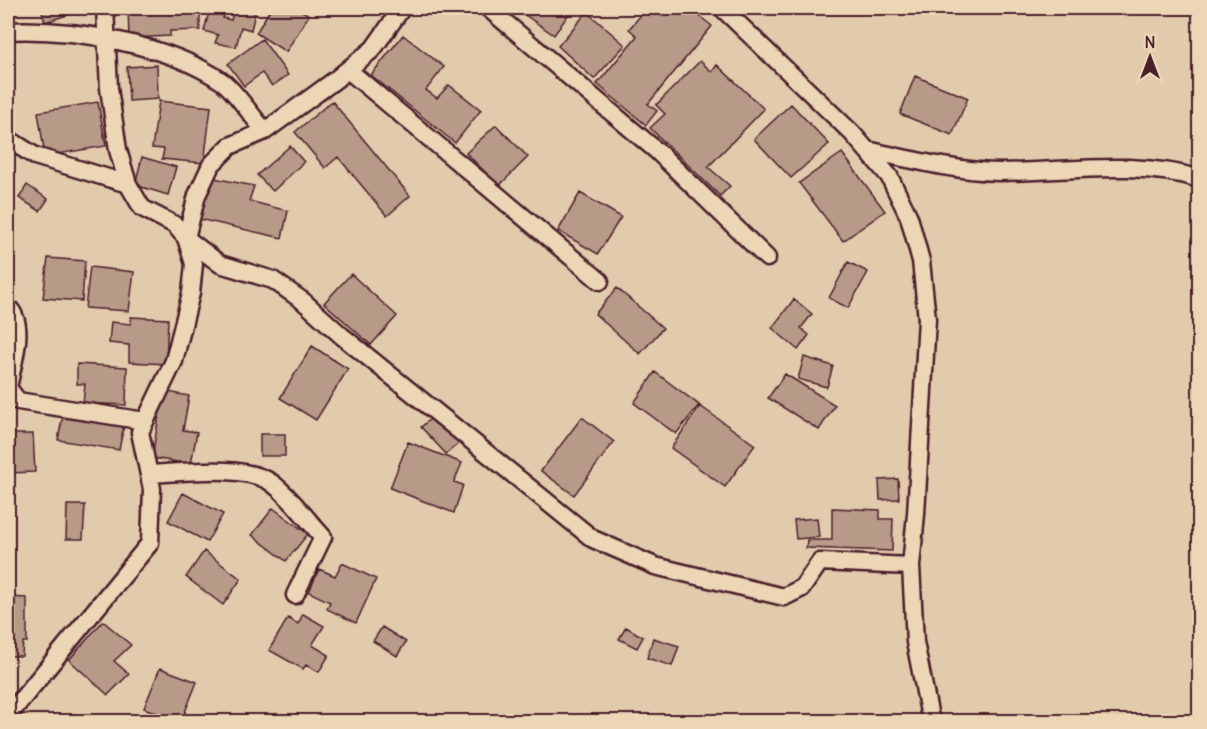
<svg xmlns="http://www.w3.org/2000/svg" width="1207" height="729" viewBox="0 0 1207 729" font-family="Delius,sans-serif">
<style>
.building{fill:#b89a88;stroke:#4a1f2b;stroke-width:1.5}
.lines{fill:none;stroke-linecap:round;stroke-linejoin:round}
.street-casing{stroke:#4a1f2b;stroke-width:21}
.street{stroke:#ecd6b5;stroke-width:16}
</style>
<rect width="100%" height="100%" fill="#e2cbad"/>
<filter id="ink" filterUnits="userSpaceOnUse"><feTurbulence type="fractalNoise" baseFrequency=".0167" numOctaves="2"/><feDisplacementMap in="SourceGraphic" scale="12" xChannelSelector="R" yChannelSelector="G"/><feConvolveMatrix kernelMatrix="1 2 1 2 8 2 1 2 1" color-interpolation-filters="sRGB"/></filter>
<g filter="url(#ink)">
<!-- building -->
<path class="building" d="M 41,8 L 72,8 L 74,13 L 45,22 Z
M 128,8 L 203,8 L 204,13 L 200,13 L 200,30 L 170,31 L 170,36 L 129,38 Z
M 210,8 L 226,8 L 223,18 L 231,20 L 235,8 L 256,9 L 251,30 L 241,27 L 236,47 L 215,43 L 218,35 L 204,31 Z
M 271,8 L 297,8 L 309,15 L 286,52 L 256,33 Z
M 515,8 L 573,8 L 554,35 Z
M 647,8 L 689,8 L 712,26 L 648,104 L 657,111 L 646,125 L 597,84 L 637,36 L 629,29 Z
M 587,12 L 625,45 L 594,79 L 558,46 Z
M 403,35 L 444,67 L 426,90 L 437,98 L 449,85 L 481,110 L 455,143 L 371,75 Z
M 262,39 L 288,75 L 272,86 L 262,73 L 244,86 L 228,64 Z
M 10,52 L 14,113 L 8,114 L 8,53 Z
M 700,61 L 712,72 L 717,65 L 764,109 L 708,167 L 730,186 L 720,196 L 650,128 L 665,114 L 656,105 Z
M 157,65 L 158,99 L 129,101 L 127,67 Z
M 915,76 L 968,98 L 952,135 L 900,114 Z
M 159,101 L 211,107 L 204,163 L 162,159 L 164,149 L 152,148 Z
M 332,101 L 410,196 L 387,216 L 338,157 L 325,168 L 295,132 Z
M 98,102 L 106,146 L 45,156 L 38,112 Z
M 791,104 L 829,144 L 791,178 L 754,139 Z
M 496,125 L 528,157 L 499,186 L 466,153 Z
M 290,146 L 304,162 L 273,191 L 257,175 Z
M 842,153 L 885,211 L 843,241 L 799,183 Z
M 142,157 L 176,167 L 168,195 L 135,185 Z
M 209,177 L 254,186 L 249,201 L 288,211 L 282,238 L 199,219 Z
M 27,185 L 48,199 L 40,211 L 19,198 Z
M 580,193 L 621,217 L 598,254 L 558,231 Z
M 48,258 L 85,261 L 82,301 L 43,298 Z
M 848,262 L 868,272 L 848,308 L 829,298 Z
M 90,267 L 134,272 L 129,311 L 85,308 Z
M 351,274 L 397,316 L 371,345 L 324,303 Z
M 617,288 L 663,328 L 640,354 L 595,314 Z
M 794,299 L 812,314 L 801,328 L 809,335 L 798,350 L 772,328 Z
M 131,317 L 168,319 L 166,364 L 129,362 L 129,345 L 109,343 L 111,322 L 131,324 Z
M 312,346 L 348,369 L 316,420 L 280,398 Z
M 804,357 L 833,366 L 827,387 L 798,379 Z
M 77,364 L 127,367 L 126,405 L 83,403 L 85,384 L 77,384 Z
M 655,372 L 699,405 L 676,434 L 634,403 Z
M 785,374 L 835,405 L 819,430 L 768,398 Z
M 163,391 L 189,396 L 183,430 L 197,432 L 191,464 L 152,458 Z
M 700,406 L 755,445 L 725,487 L 671,448 Z
M 436,414 L 460,442 L 446,454 L 421,427 Z
M 63,415 L 124,425 L 119,450 L 58,440 Z
M 582,417 L 614,442 L 574,495 L 541,471 Z
M 8,434 L 33,434 L 35,472 L 8,473 Z
M 260,434 L 285,434 L 285,456 L 260,456 Z
M 408,442 L 462,463 L 454,482 L 463,485 L 454,513 L 390,488 Z
M 898,479 L 899,499 L 880,500 L 879,480 Z
M 183,493 L 223,514 L 207,542 L 168,521 Z
M 67,505 L 85,505 L 83,539 L 66,539 Z
M 273,508 L 308,534 L 286,561 L 252,535 Z
M 832,508 L 880,510 L 880,519 L 893,519 L 892,551 L 806,548 L 807,540 L 832,540 Z
M 817,518 L 819,537 L 796,539 L 794,520 Z
M 204,551 L 241,579 L 223,605 L 186,577 Z
M 342,563 L 376,579 L 356,623 L 327,609 L 330,602 L 309,592 L 319,569 L 335,576 Z
M 8,597 L 27,598 L 27,642 L 23,642 L 22,656 L 8,656 Z
M 303,614 L 324,626 L 312,645 L 329,655 L 319,672 L 306,665 L 303,669 L 269,650 L 288,618 L 298,624 Z
M 103,621 L 131,645 L 114,661 L 129,674 L 108,695 L 69,660 Z
M 382,627 L 406,642 L 397,656 L 373,641 Z
M 626,627 L 643,637 L 637,648 L 619,639 Z
M 653,638 L 679,646 L 672,666 L 647,658 Z
M 160,668 L 197,682 L 181,722 L 144,708 Z"/>
<g class="lines">
<!-- street casing -->
<g class="street-casing">
<path id="street" d="M 402,8 L 373,49 L 335,80 L 265,131 L 230,146 L 211,165 L 197,195 L 186,238 L 220,264 L 273,280 L 303,301 L 342,336 L 593,539 L 655,566 L 784,597 L 802,588 L 820,562 L 911,566
M 488,8 L 657,151 L 767,258
M 722,8 L 852,133 L 889,176 L 909,217 L 921,261 L 927,319 L 916,514 L 911,566 L 915,642 L 931,722
M 8,31 C 72,28 169,44 223,82 C 236,92 253,118 265,131
M 348,70 L 600,281
M 8,139 L 35,156 L 128,184
M 867,150 C 909,159 954,171 998,172 C 1065,172 1135,159 1200,179
M 8,307 C 27,325 12,364 8,388 L 18,401 L 145,421
M 149,474 C 183,473 243,463 272,483 C 291,497 307,520 323,537 L 295,595
M 8,716 L 150,543 L 152,489 L 140,432 L 174,361 L 191,293 L 194,264 L 186,238 L 175,225 L 142,208 L 128,184 L 118,150 L 109,88 L 105,8"/>
</g>
<!-- street -->
<use href="#street" class="street"/>
</g>
</g>
<!-- margin -->
<rect width="1207" height="729" fill="none" stroke="#ecd6b5" stroke-width="30"/>
<rect x="15" y="15" width="1177" height="699" fill="none" stroke="#4a1f2b" stroke-width="2" filter="url(#ink)"/>
<!-- north arrow -->
<g transform="translate(1150 57)" stroke="#ecd6b5" stroke-width="4.5" paint-order="stroke">
<path d="M0-4.5L10 22L0 15L-10 22Z" fill="#4a1f2b"/>
<text y="-9" font-size="16" font-weight="bold" text-anchor="middle" fill="#4a1f2b">N</text>
</g>
</svg>
